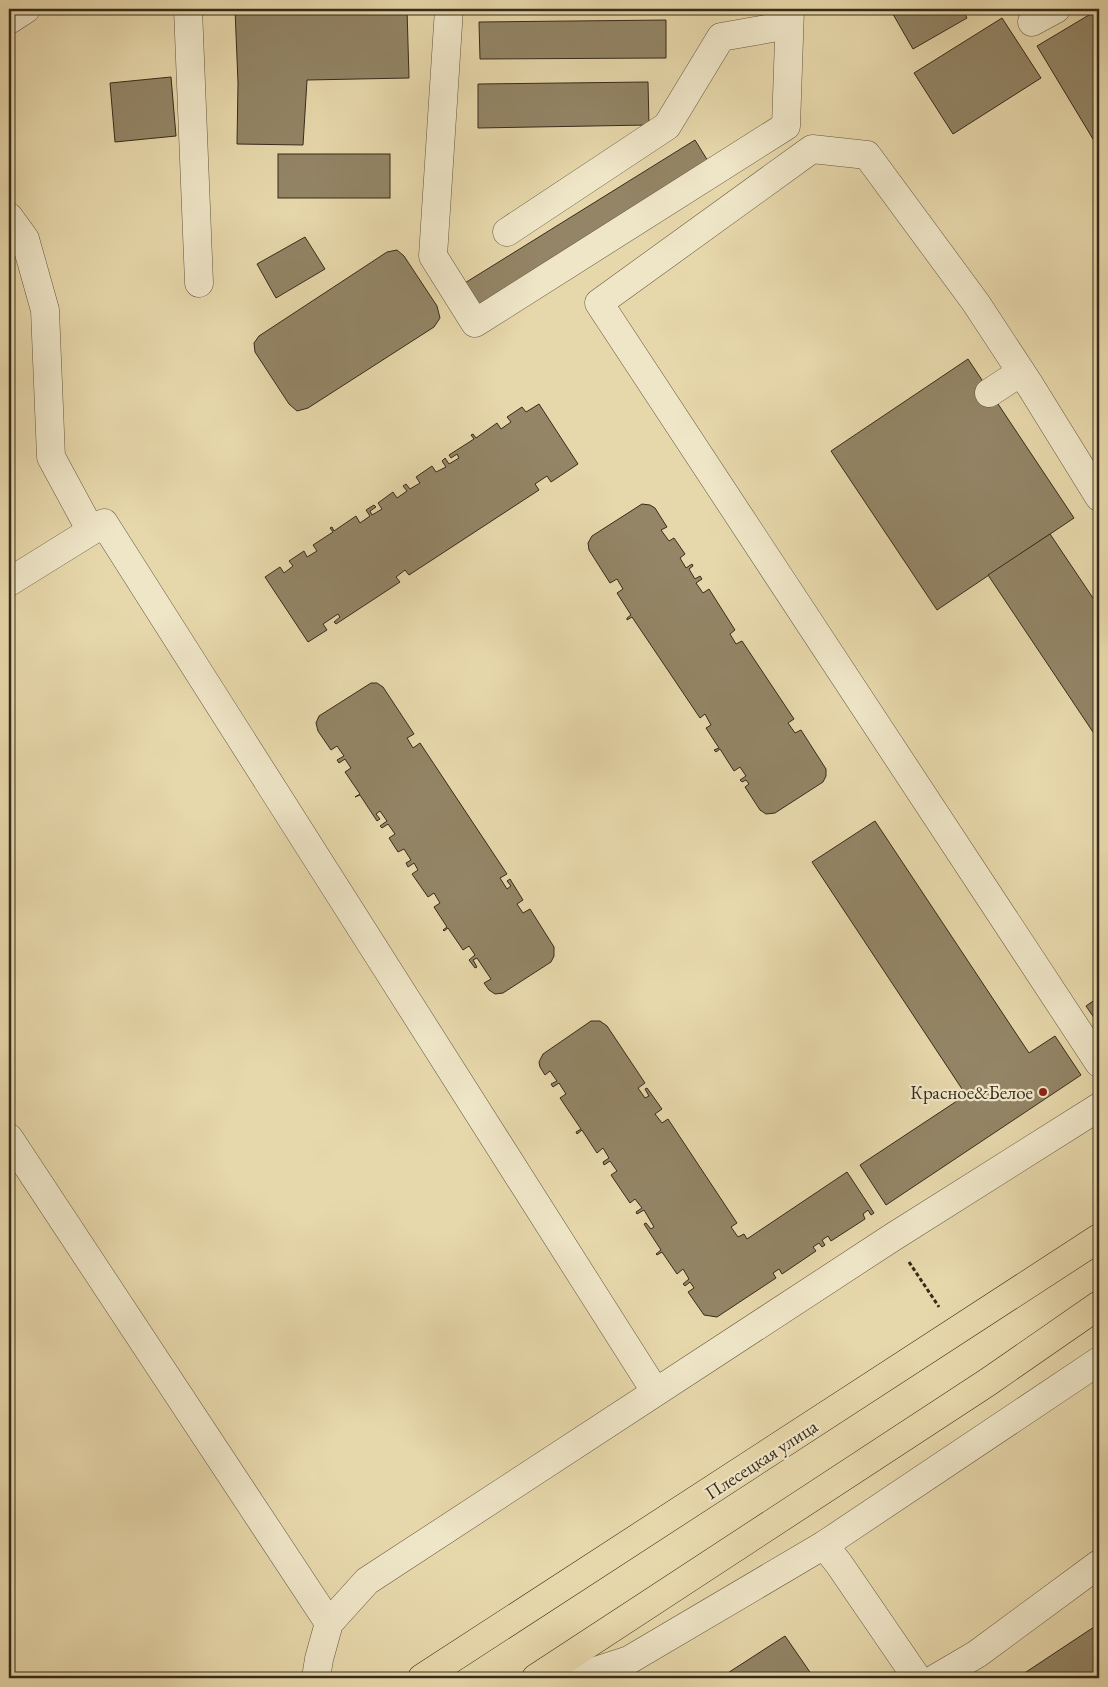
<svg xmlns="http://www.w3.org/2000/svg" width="1108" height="1687" viewBox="0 0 1108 1687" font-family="'EB Garamond',serif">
<rect width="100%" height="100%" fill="#e7d8ab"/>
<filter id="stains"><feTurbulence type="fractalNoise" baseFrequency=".004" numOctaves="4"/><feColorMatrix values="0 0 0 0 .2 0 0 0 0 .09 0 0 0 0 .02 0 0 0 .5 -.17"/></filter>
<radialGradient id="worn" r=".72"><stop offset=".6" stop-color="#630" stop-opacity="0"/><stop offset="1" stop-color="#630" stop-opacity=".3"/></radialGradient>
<!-- building -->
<g fill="#938566" stroke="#372b1b">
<polygon points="235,9 407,9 409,78 307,80 303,145 237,144 238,83"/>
<polygon points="890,9 962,9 967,18 913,49"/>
<polygon points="1099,9 1099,149 1037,46"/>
<polygon points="1002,18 1041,78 953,134 914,73"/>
<polygon points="666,20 666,58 480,59 479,22"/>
<polygon points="171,77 176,136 115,142 110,83"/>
<polygon points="648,82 649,125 478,128 478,84"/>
<polygon points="695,140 711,166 476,312 460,286"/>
<rect x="278" y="154" width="112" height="44"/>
<polygon points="305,237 325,269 276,298 257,264"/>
<polygon points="397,250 404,256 437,306 440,318 434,327 308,408 297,411 289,404 255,352 254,343 259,336 387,252"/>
<polygon points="968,359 1074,518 937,610 831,451"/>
<polygon points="539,404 578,464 551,482 547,476 535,484 539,490 409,575 405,570 396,577 400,582 336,624 334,622 340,617 338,614 323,624 327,630 308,642 265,577 280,567 284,573 293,566 289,561 304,551 307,557 317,551 313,545 333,532 330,528 332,527 334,531 356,516 360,523 370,516 366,510 374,505 376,507 370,511 372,515 382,509 378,503 393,492 397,498 407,491 403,486 406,484 410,489 420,483 416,477 432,466 436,472 446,467 442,461 445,458 449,464 459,458 457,454 451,458 449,455 474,439 471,435 473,434 476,438 497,423 501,429 511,422 507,417 522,407 526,412"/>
<polygon points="642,504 650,505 655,508 667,527 661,530 669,541 674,538 685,554 680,558 686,568 692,564 693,566 689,569 695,579 700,576 702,579 696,583 703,593 709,589 735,630 730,634 736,644 742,641 794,719 788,723 795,733 801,730 826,769 826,776 823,782 775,813 766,814 760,810 745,787 749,784 746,780 742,782 740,780 746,776 740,767 734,771 720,749 716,752 714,750 719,748 706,728 711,725 705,714 700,718 632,617 627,620 627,618 631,615 617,593 623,589 617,579 610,583 589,550 588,543 592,536"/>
<polygon points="1050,534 1099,607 1099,741 988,575"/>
<polygon points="371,683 377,683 383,687 414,734 407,738 413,748 420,743 507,874 500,878 507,889 511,886 507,881 510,879 523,900 517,904 523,913 530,909 554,947 554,956 551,962 503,993 495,994 489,990 484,983 491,979 477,958 473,960 477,967 475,968 469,960 475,955 469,946 463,950 448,928 444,931 443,930 447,927 434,907 440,903 434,893 428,897 412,874 418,870 414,863 408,867 406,863 411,860 404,849 398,852 389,838 395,834 388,824 382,828 380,826 387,821 380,811 376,814 380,819 377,821 360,795 355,797 360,794 345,772 351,768 345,759 339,763 337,760 344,756 337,746 331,750 318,731 316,723 319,716"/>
<polygon points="875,821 1029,1053 1055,1036 1081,1075 886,1205 860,1165 966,1095 812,862"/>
<polygon points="1099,997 1099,1025 1086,1006"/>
<polygon points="591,1021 600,1021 607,1026 645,1083 638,1088 645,1098 649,1096 645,1089 647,1088 662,1109 655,1114 662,1123 668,1119 737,1223 731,1227 738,1237 744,1234 747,1239 847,1172 874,1213 871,1215 868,1210 863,1214 865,1219 831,1241 828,1236 822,1240 825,1245 822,1247 819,1243 813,1247 816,1251 782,1274 779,1269 773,1273 776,1278 717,1317 704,1315 688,1292 694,1288 690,1282 685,1286 683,1284 689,1279 683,1269 677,1274 662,1252 657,1255 656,1254 661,1250 644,1224 646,1223 651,1229 654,1227 644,1210 637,1214 636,1212 642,1208 635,1199 630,1203 611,1175 617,1171 610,1161 604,1165 603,1162 609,1158 603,1148 597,1153 582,1130 577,1134 576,1132 581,1129 560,1098 566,1094 559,1083 553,1087 551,1084 557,1081 550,1071 545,1075 540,1067 539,1062 543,1054"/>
<polygon points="1097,1625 1099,1628 1099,1676 1096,1678 1017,1678"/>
<polygon points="785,1636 814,1678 720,1678"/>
</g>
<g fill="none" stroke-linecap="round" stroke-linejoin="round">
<!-- minor casing -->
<g stroke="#63563f" stroke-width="29">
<g id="minor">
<polyline points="188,9 199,283"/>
<polyline points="449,9 433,256 475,323 786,126 790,9"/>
<polyline points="9,20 26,9"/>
<polyline points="1032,22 1056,9"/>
<polyline points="9,217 25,239 45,310 51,457 91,531"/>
<polyline points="507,232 667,126 721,37 789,25"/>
<polyline points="989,393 1021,372"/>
<polyline points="1099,497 1031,387 976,303 867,155 812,149 599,303 1099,1063"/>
<polyline points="9,582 104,523 655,1391"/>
<polyline points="9,1138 329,1623"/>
<polyline points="824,1545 839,1564 917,1678"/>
<polyline points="316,1678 319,1659 329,1623 367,1581 893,1237 1099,1107"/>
<polyline points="574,1678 629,1660 824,1545 1099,1361"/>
<polyline points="936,1678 977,1654 1099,1564"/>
</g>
</g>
<!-- major casing -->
<g stroke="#372b1b" stroke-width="29">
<g id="major">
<polyline points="422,1678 1099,1238"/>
<polyline points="536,1678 988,1382 1099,1305"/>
</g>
</g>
<!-- path -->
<polyline stroke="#372b1b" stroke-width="3" stroke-dasharray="4 2.5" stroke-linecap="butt" points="909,1262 939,1307"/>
<!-- minor -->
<use href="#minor" stroke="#efe6c8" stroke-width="28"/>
<!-- major -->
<use href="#major" stroke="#e7d8ab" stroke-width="28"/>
</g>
<!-- markers -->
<circle fill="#8f2418" stroke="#efe6c8" stroke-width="2" cx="1043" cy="1092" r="5"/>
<g text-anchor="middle" stroke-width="4.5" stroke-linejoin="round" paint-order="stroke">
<!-- poi labels -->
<g font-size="19" fill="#372b1b" stroke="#efe6c8" text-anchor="end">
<text x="1033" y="1099">Красное&amp;Белое</text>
</g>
<!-- street labels -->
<g font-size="19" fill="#372b1b" stroke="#efe6c8">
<text transform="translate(761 1459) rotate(-33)" y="7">Плесецкая улица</text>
</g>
</g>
<!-- margin -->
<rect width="1108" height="1687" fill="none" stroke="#e7d8ab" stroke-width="30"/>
<rect x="10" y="10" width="1088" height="1667" fill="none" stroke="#372b1b" stroke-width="2.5"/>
<rect x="15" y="15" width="1078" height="1657" fill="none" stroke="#372b1b"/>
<rect width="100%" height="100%" filter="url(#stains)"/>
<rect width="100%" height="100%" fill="url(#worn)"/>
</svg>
